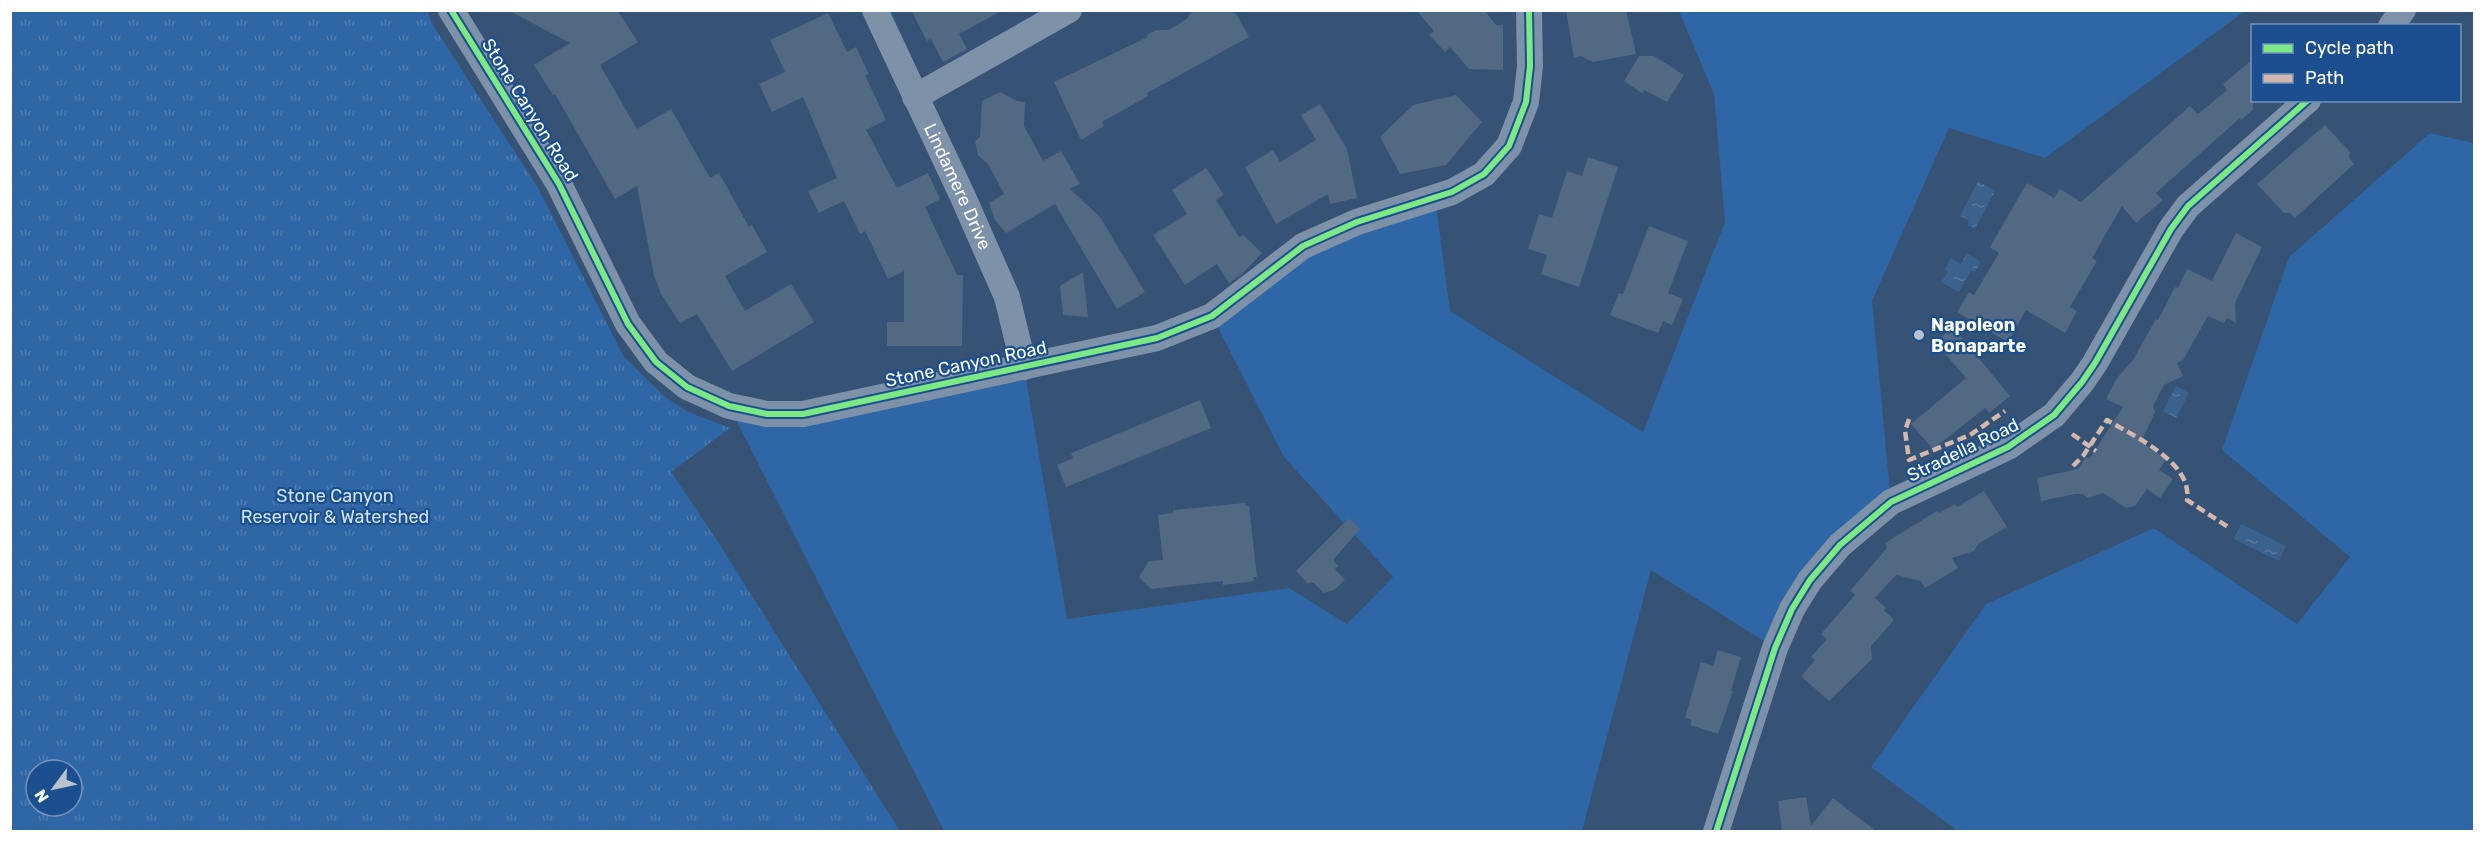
<svg xmlns="http://www.w3.org/2000/svg" width="2485" height="842" viewBox="0 0 2485 842" font-family="Rubik,sans-serif">
<defs>
<pattern id="park-tufts" width="24" height="20" patternUnits="userSpaceOnUse" patternTransform="scale(1.5)"><rect width="24" height="20" fill="#2f66a5"/><path d="M3 7l-1-3M5 7V3M7 7l1-3M15 17l-1-3M17 17v-4M19 17l1-3" fill="none" stroke="#4e7db2"/></pattern>
<pattern id="water-ripples" width="26" height="14" patternUnits="userSpaceOnUse" patternTransform="scale(1.5)"><rect width="26" height="14" fill="#3b618d"/><path d="M2 4q2-2 4 0t4 0M15 11q2-2 4 0t4 0" fill="none" stroke="#58799e"/></pattern>
</defs>
<rect width="100%" height="100%" fill="#365274"/>
<!-- grass -->
<g fill="#2f66a5">
<polygon points="1679,11 2245,11 2045,158 1949,128 1872,301 1891,502 1868,520 1775,648 1651,570 1582,831 944,831 729,406 767,414 1024,367 1067,619 1289,588 1347,624 1393,577 1284,457 1212,316 1303,246 1435,197 1450,311 1643,432 1725,222 1714,94"/>
<polygon points="2430,133 2474,143 2474,831 1958,831 1871,767 1986,604 2154,528 2297,624 2350,557 2222,450 2289,257"/>
</g>
<!-- park -->
<path fill="url(#park-tufts)" fill-rule="evenodd" d="M10,11H427L434,27L538,188L624,357L664,396L688,412L730,428L671,472L718,542L900,831H11ZM36,770H72V806H36Z"/>
<!-- water -->
<g fill="url(#water-ripples)">
<polygon points="1978,181 1995,191 1975,229 1967,225 1969,221 1960,216"/>
<polygon points="1967,253 1981,262 1975,272 1971,271 1959,292 1941,282 1948,272 1945,269 1951,258 1961,264"/>
<polygon points="2176,386 2189,393 2176,418 2163,411"/>
<polygon points="2241,524 2286,546 2279,561 2234,539"/>
</g>
<!-- building -->
<g fill="#526984">
<polygon points="508,10 617,10 638,42 600,65 637,129 671,109 710,178 719,173 749,227 752,225 767,252 725,276 745,311 791,284 814,322 732,371 697,314 680,323 661,294 654,276 637,186 615,199 555,94 553,95 534,65 570,43"/>
<polygon points="911,10 1003,10 959,34 967,49 943,62 931,39 927,41"/>
<polygon points="1192,10 1229,10 1236,14 1249,37 1147,93 1148,96 1102,122 1104,126 1081,140 1054,82 1148,37 1147,35 1157,30 1169,30 1188,18"/>
<polygon points="1416,10 1484,10 1496,25 1503,25 1503,70 1469,69 1450,47 1445,52 1429,35 1434,31"/>
<polygon points="1566,10 1626,10 1636,54 1593,62 1581,56 1574,58"/>
<polygon points="828,13 847,52 856,47 869,74 865,75 886,120 866,130 897,188 928,173 940,199 925,207 957,275 963,275 962,346 887,346 887,322 904,322 904,271 888,279 865,231 860,234 844,201 819,213 808,191 837,178 803,97 772,112 759,84 785,72 770,40"/>
<polygon points="1639,56 1654,56 1684,75 1667,102 1644,90 1642,93 1624,81"/>
<polygon points="2253,59 2253,110 2241,120 2240,118 2156,193 2163,200 2136,223 2122,206 2092,258 2097,261 2070,307 2077,311 2065,333 2026,310 2008,342 1957,312 1969,292 1974,295 1999,253 1990,247 2027,183 2054,198 2060,189 2081,202 2190,106 2198,114 2227,90 2223,84"/>
<polygon points="1000,92 1017,101 1025,102 1024,126 1043,161 1061,151 1080,184 1070,189 1100,217 1145,292 1117,309 1055,204 1006,233 995,220 989,203 1004,194 988,164 978,155 975,141 980,137 982,101"/>
<polygon points="1456,95 1482,122 1446,165 1400,174 1380,137 1413,105"/>
<polygon points="1320,104 1347,149 1357,198 1330,204 1328,194 1276,224 1245,167 1273,150 1280,162 1316,140 1301,115"/>
<polygon points="2325,125 2350,152 2349,158 2354,164 2295,218 2290,213 2284,213 2257,184"/>
<polygon points="1588,157 1618,167 1579,287 1541,274 1547,255 1528,249 1539,214 1552,218 1567,171 1582,176"/>
<polygon points="1206,168 1224,195 1216,200 1239,237 1243,235 1262,253 1243,273 1229,283 1217,264 1185,285 1153,235 1187,214 1172,190"/>
<polygon points="1649,226 1688,241 1668,293 1683,299 1672,325 1663,321 1658,333 1610,315 1619,293 1623,294"/>
<polygon points="2236,233 2262,247 2235,303 2236,323 2227,318 2224,323 2208,316 2183,360 2177,363 2183,376 2164,385 2153,406 2155,412 2141,442 2166,459 2159,470 2173,479 2160,498 2147,489 2135,506 2126,508 2103,493 2088,498 2083,494 2075,494 2041,501 2037,478 2078,469 2086,457 2089,459 2092,455 2123,407 2106,399 2117,378 2133,360 2156,319 2158,320 2175,287 2178,288 2187,269 2212,281"/>
<polygon points="1083,272 1088,317 1063,315 1060,286"/>
<polygon points="1953,327 2010,396 1989,413 1985,408 1933,449 1911,424 1966,378 1935,342"/>
<polygon points="1200,400 1211,428 1066,487 1057,465 1073,458 1071,453"/>
<polygon points="1984,491 2007,527 1978,544 1974,551 1952,558 1958,568 1925,588 1921,581 1896,575 1875,598 1886,608 1884,610 1894,620 1871,646 1872,659 1829,701 1802,677 1803,674 1815,660 1811,657 1827,639 1821,634 1855,595 1850,591 1887,548 1885,543 1937,511 1939,513 1955,504 1957,507"/>
<polygon points="1245,503 1245,506 1249,506 1257,577 1253,577 1254,581 1223,585 1223,581 1151,589 1139,577 1149,561 1163,560 1158,515 1173,513 1173,510"/>
<polygon points="1349,518 1360,529 1333,560 1338,566 1335,569 1345,580 1334,590 1324,593 1315,584 1311,582 1308,584 1296,571"/>
<polygon points="1718,650 1741,657 1731,691 1733,691 1718,734 1690,725 1692,720 1685,718 1701,662 1713,666"/>
<polygon points="1806,797 1811,826 1833,798 1876,831 1782,831 1778,801"/>
</g>
<g fill="none" stroke-linecap="round" stroke-linejoin="round">
<!-- minor -->
<g stroke="#7d92a8" stroke-width="26">
<polyline points="451,10 559,184 628,324 656,362 687,387 729,406 767,414 803,414 1157,338 1212,316 1303,246 1357,222 1452,192 1484,174 1509,146 1526,102 1530,66 1529,10"/>
<path id="s1" d="M875,10L963,197L1007,297L1024,367"/>
<polyline points="2391,26 2403,10"/>
<polyline points="915,97 1069,10"/>
<polyline points="1716,832 1775,648 1792,609 1810,580 1840,545 1891,502 2008,447 2054,415 2082,382 2095,363 2171,229 2188,206 2308,100"/>
</g>
<!-- quiet -->
<g stroke="#d1b7ad" stroke-width="4.5" stroke-dasharray="9 4.5" stroke-linecap="butt">
<polyline points="1909,419 1905,431 1909,460 1970,435 2005,411"/>
<polyline points="2072,434 2096,451"/>
<path d="M2073,466L2083,456L2107,420C2133,436 2193,462 2187,500L2228,527"/>
</g>
<!-- cycleway casing -->
<g stroke="#1b4f8f" stroke-width="10">
<g id="cycleway">
<polyline points="451,10 559,184 628,324 656,362 687,387 729,406 767,414 803,414 1157,338 1212,316 1303,246 1357,222 1452,192 1484,174 1509,146 1526,102 1530,66 1529,10"/>
<polyline points="1716,832 1775,648 1792,609 1810,580 1840,545 1891,502 2008,447 2054,415 2082,382 2095,363 2171,229 2188,206 2308,100"/>
</g>
</g>
<!-- cycleway -->
<use href="#cycleway" stroke="#7ce984" stroke-width="6"/>
</g>
<!-- markers -->
<circle fill="#b9c2ce" stroke="#1b4f8f" stroke-width="2" cx="1919" cy="335" r="6"/>
<g text-anchor="middle" stroke-width="4.5" stroke-linejoin="round" paint-order="stroke">
<!-- street labels -->
<g font-size="18" fill="#fff" stroke="#1b4f8f">
<text transform="translate(530 110) rotate(58)" y="6">Stone Canyon Road</text>
<text dy="6" stroke="none"><textPath href="#s1" startOffset="195">Lindamere Drive</textPath></text>
<text transform="translate(966 364) rotate(-12)" y="6">Stone Canyon Road</text>
<text transform="translate(1963 450) rotate(-26)" y="6">Stradella Road</text>
</g>
<!-- poi labels -->
<g font-size="18" font-weight="bold" fill="#fff" stroke="#1b4f8f" text-anchor="start">
<text x="1931" y="331">Napoleon<tspan x="1931" dy="21">Bonaparte</tspan></text>
</g>
<!-- park labels -->
<g font-size="18" fill="#cfe3fa" stroke="#1b4f8f">
<text x="335" y="502">Stone Canyon<tspan x="335" dy="21">Reservoir &amp; Watershed</tspan></text>
</g>
</g>
<!-- border -->
<rect width="2485" height="842" fill="none" stroke="#ffffff" stroke-width="24"/>
<!-- legend -->
<rect x="2251" y="24" width="210" height="78" fill="#1b4f8f" stroke="#7695bc" stroke-width="1.5"/>
<rect x="2263" y="44" width="30" height="9" fill="#7ce984" stroke="#7695bc" stroke-width="1.5"/>
<text x="2305" y="54" font-size="18" fill="#ffffff">Cycle path</text>
<rect x="2263" y="74" width="30" height="9" fill="#d1b7ad" stroke="#7695bc" stroke-width="1.5"/>
<text x="2305" y="84" font-size="18" fill="#ffffff">Path</text>
<!-- north arrow -->
<g transform="translate(54 788) rotate(237)"><circle r="28" fill="#1b4f8f" stroke="#7695bc" stroke-width="1.5"/>
<path d="M0-4.5L10 22L0 15L-10 22Z" fill="#b9c2ce"/>
<text y="-9" font-size="16" font-weight="bold" text-anchor="middle" fill="#ffffff">N</text>
</g>
</svg>
